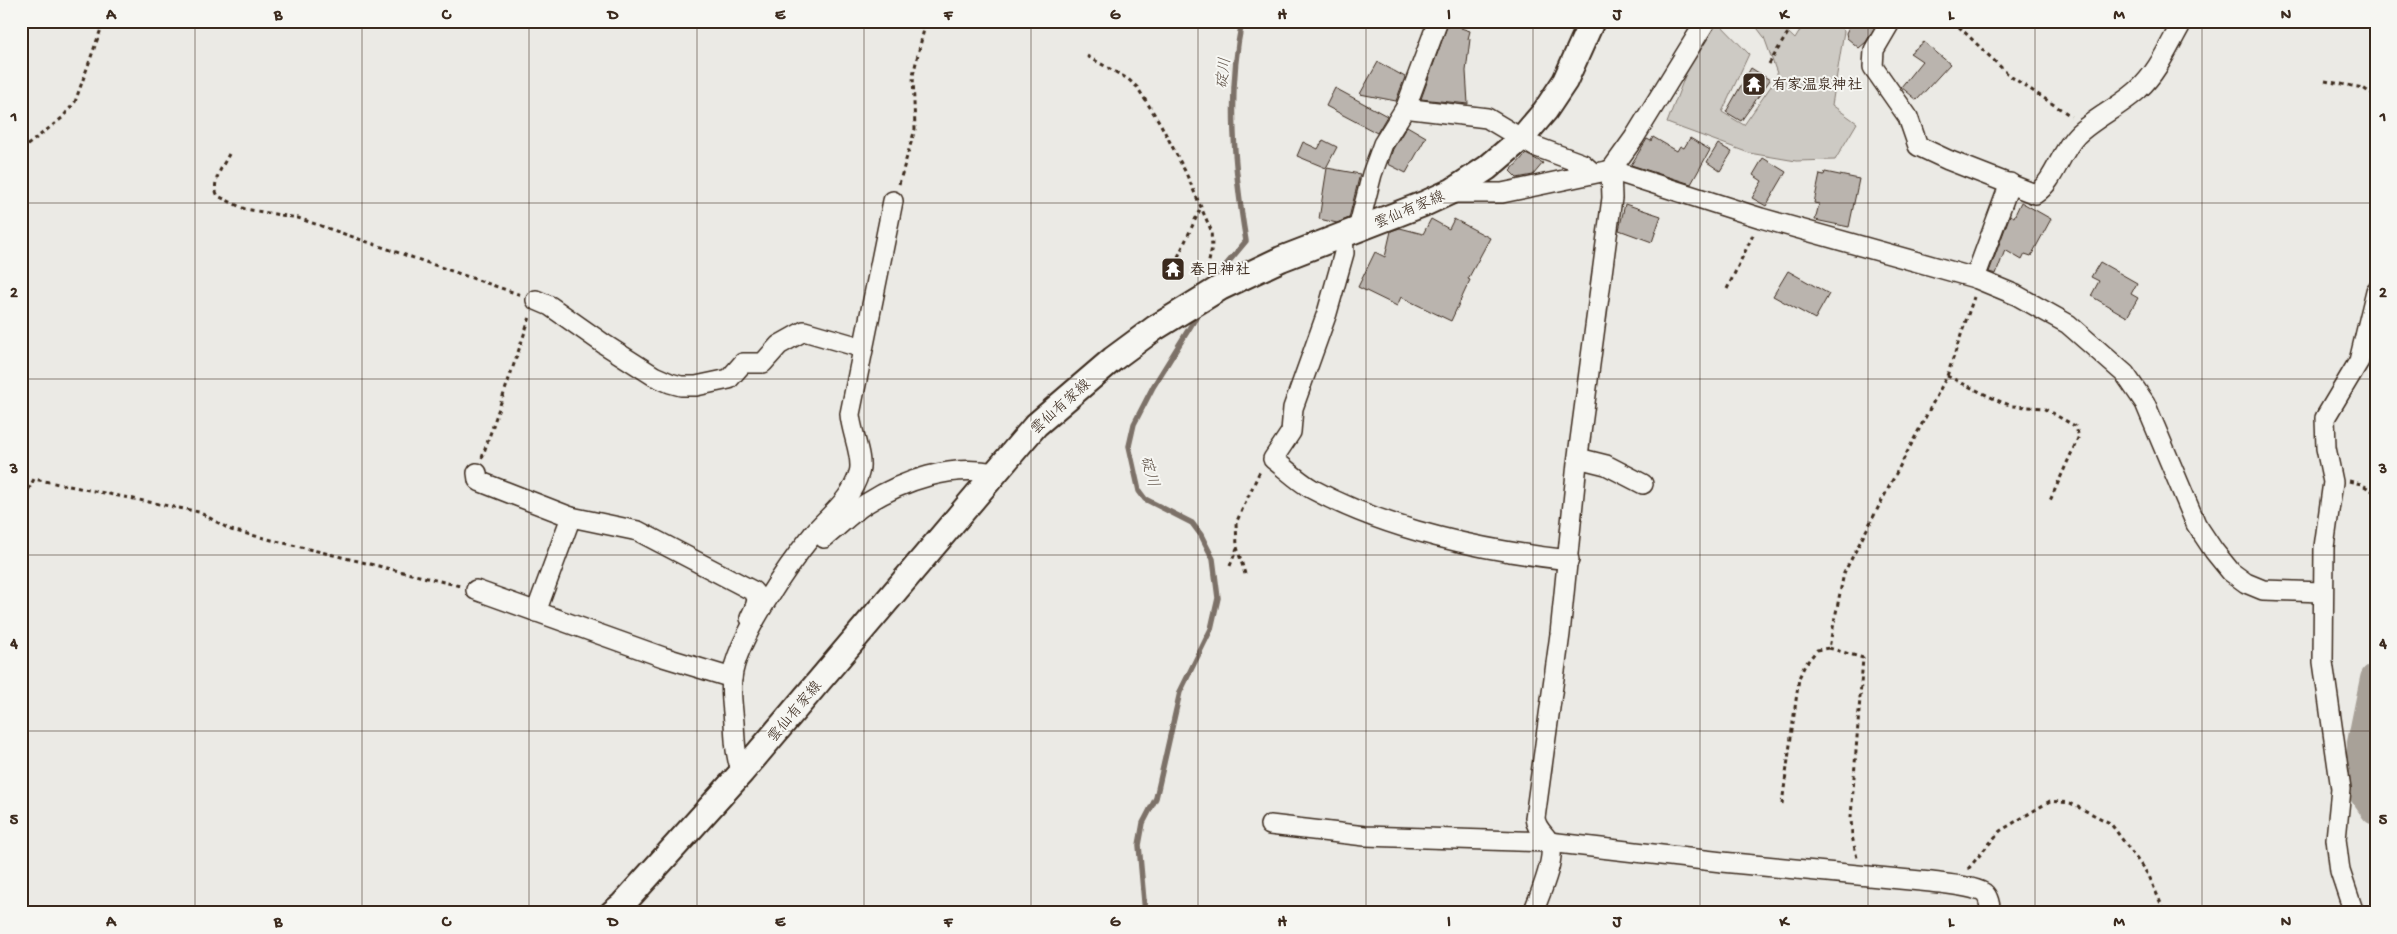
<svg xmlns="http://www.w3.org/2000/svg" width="2397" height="934" viewBox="0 0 2397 934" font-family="'Gochi Hand','Klee One',sans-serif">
<rect width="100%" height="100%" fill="#ebeae5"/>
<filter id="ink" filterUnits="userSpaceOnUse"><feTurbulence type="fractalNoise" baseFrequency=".02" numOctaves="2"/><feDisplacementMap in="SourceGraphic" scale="10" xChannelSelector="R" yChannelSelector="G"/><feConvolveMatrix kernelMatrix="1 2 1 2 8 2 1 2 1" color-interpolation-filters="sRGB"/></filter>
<g filter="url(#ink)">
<!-- green -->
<polygon fill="#cdcac4" stroke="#847a71" points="1717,21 1749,54 1722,112 1744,125 1778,76 1764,37 1752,21 1776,21 1795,39 1806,21 1834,21 1844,31 1832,105 1857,123 1835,160 1796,161 1749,153 1667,123 1693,55"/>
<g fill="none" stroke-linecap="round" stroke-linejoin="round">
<!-- stream -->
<g stroke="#7c7167" stroke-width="5.5">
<path d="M1217,281L1226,265L1246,241C1234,169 1227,94 1242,21"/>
<polyline points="1145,913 1139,845 1143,823 1156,798 1180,692 1211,629 1218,598 1213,559 1201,535 1192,523 1145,499 1139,491 1129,446 1134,424 1153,387 1200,311"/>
</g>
<!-- river -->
<polyline stroke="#a8a198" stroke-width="32" points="2376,679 2363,743 2363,790 2376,809"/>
</g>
<!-- building -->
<g fill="#bab4ae" stroke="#3b2a1e">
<polygon points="1449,21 1463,21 1461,28 1470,31 1468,39 1470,39 1466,71 1468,104 1421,99"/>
<polygon points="1852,21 1878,21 1866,42 1859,48 1847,38 1846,33"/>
<polygon points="1924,42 1950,64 1917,100 1901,87 1922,61 1910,53"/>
<polygon points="1378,62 1405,77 1396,101 1360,94"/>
<polygon points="1751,68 1770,80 1741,121 1726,112"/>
<polygon points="1335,88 1387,116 1377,133 1326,106"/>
<polygon points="1407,126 1426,137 1406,173 1388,164 1393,149"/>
<polygon points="1653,137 1677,151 1680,146 1684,148 1690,138 1710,150 1691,184 1631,165 1647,139 1651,141"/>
<polygon points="1323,140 1337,147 1326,168 1297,156 1303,142 1318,149"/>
<polygon points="1718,144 1732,152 1720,171 1707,162"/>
<polygon points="1526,154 1543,163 1533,175 1517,178 1510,171"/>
<polygon points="1763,158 1786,172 1766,206 1752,198 1762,181 1753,175"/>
<polygon points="1327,168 1360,174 1349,218 1337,223 1319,219"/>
<polygon points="1825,172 1859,179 1849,227 1815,220 1819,204 1814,203 1820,174 1824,175"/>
<polygon points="2021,202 2051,219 2031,256 2025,254 2022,260 2005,250 1996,274 1989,272 2010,215 2014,217"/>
<polygon points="1625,204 1661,216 1652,242 1619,230"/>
<polygon points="1431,219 1449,229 1454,219 1490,238 1468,279 1470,280 1451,321 1401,297 1397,306 1358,287 1375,252 1385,257 1391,231 1400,228 1423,234"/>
<polygon points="2100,262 2137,283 2131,294 2138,298 2127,317 2091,296 2099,281 2091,277"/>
<polygon points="1788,271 1829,294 1815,319 1773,296"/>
</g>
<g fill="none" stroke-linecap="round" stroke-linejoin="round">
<!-- minor casing -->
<g stroke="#3b2a1e" stroke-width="22">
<g id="minor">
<path d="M1891,21L1874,50L1873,67L1908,117L1918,146L1948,160L2035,194C2055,181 2060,152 2077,135C2093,119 2121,106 2139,89C2158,72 2170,43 2183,21"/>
<polyline points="1406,107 1412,109 1487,118 1534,146 1583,164 1593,173"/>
<polyline points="1452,191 1456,193 1502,193 1611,170 1761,218 1975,278 2016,295 2068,324 2125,374 2145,403 2196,524 2214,551 2231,572 2246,583 2263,590 2322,592"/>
<polyline points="1358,229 1372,174 1383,144 1406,107 1438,21"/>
<path d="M1343,234L1344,253L1327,313L1293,408L1291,432L1273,459C1286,469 1298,481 1312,489C1387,530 1485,551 1569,560"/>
<polyline points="1975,278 2010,183"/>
<polyline points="536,300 550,306 604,344 654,376 670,383 681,386 696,386 729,379 743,363 763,363 779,345 804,331 863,348"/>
<polyline points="1578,458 1606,465 1643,484"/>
<path d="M477,473L478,480L481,482L571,517L638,531L753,591C761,599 754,609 750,618"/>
<path d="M824,538C838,527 851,513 867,503C904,480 951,464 995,473"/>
<polyline points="476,590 663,657 732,678"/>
<polyline points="536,612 571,517"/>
<path d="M742,772C735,756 735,740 734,723C733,709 730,692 732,678C736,639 789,564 814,533C831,513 851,500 859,473C864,458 851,432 850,414L893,201"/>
<path d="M1270,825L1365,836L1549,842L1722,862L1931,882C1945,884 1973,886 1984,893C1989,897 1990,907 1991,913"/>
<path d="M1533,913C1539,896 1556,860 1550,844C1546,834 1536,830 1535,818L1560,634L1577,463L1612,198L1611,170L1634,138L1706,21"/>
<polyline points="2354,913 2340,871 2336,839 2341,789 2323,662 2324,547 2333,482 2326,448 2325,418 2359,361 2376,291"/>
</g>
</g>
<!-- major casing -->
<g stroke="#3b2a1e" stroke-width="28">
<polyline id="major" points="612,913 622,905 742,772 1036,425 1113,359 1155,328 1220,288 1281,259 1426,203 1452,191 1487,168 1522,138 1545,111 1565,81 1592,21"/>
</g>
<!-- path -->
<g stroke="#3b2a1e" stroke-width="3" stroke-dasharray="4 4" stroke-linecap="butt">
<polyline points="1953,21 2010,76 2071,116"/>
<polyline points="1087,56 1128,79 1137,87 1160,123 1185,171 1211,230 1212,247 1207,271"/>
<polyline points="1769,64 1795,21"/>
<polyline points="2325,81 2363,88 2376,97"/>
<polyline points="21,150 62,118 75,102 101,29 107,21"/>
<path d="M229,154C223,166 210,183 218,196L245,209L298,218L521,295"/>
<polyline points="899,184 915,129 913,75 926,21"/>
<polyline points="1178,257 1201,207"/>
<polyline points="1727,289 1754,233"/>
<polyline points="1947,376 1999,401 2012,406 2043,408 2075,426 2079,436 2049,503"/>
<polyline points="482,458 530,317"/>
<polyline points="2349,481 2361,484 2376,493"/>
<polyline points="21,504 34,479 199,512 231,530 460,586"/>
<polyline points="1230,566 1237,548"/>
<polyline points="1245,574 1237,547 1236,523 1260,471"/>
<polyline points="1829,648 1863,658 1851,817 1852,836 1857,858"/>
<polyline points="1782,804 1799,678 1805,665 1817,650 1829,648 1844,573 1947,376 1974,297"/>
<polyline points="1968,869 2000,831 2050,801 2070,803 2110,823 2114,828 2149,876 2165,913"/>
</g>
<!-- minor -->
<use href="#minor" stroke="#f6f6f2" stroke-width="19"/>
<!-- major -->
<use href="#major" stroke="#f6f6f2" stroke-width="24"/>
</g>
</g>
<!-- grid -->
<path fill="none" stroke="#3b2a1e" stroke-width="1" stroke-opacity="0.55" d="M195,21V913M362,21V913M529,21V913M697,21V913M864,21V913M1031,21V913M1198,21V913M1366,21V913M1533,21V913M1700,21V913M1868,21V913M2035,21V913M2202,21V913M21,203H2376M21,379H2376M21,555H2376M21,731H2376"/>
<!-- icons -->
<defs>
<g id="temple-square" transform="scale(1.25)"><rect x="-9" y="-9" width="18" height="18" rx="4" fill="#3b2a1e" stroke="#f6f6f2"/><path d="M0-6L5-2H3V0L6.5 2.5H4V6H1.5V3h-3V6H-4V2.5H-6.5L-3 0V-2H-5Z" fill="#fff"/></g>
</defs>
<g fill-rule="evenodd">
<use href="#temple-square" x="1754" y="84"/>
<use href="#temple-square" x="1173" y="269"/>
</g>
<g text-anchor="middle" stroke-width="4" stroke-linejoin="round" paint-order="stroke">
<!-- poi labels -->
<g font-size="15" font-weight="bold" fill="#3b2a1e" stroke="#f6f6f2" text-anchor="start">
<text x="1772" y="89">有家温泉神社</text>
<text x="1190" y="274">春日神社</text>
</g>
<!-- street labels -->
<g font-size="15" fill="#3b2a1e" stroke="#f6f6f2">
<text transform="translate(1409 209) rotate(-23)" y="5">雲仙有家線</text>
<text transform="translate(1060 406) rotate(-42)" y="5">雲仙有家線</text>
<text transform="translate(794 711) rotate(-50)" y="5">雲仙有家線</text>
</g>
<!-- water labels -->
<g font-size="16" font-style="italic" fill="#615449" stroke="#f6f6f2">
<text transform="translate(1222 73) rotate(-84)" y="6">碇川</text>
<text transform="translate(1151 471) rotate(74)" y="6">碇川</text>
</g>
</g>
<!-- margin -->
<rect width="2397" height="934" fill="none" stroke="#f6f6f2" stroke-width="55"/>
<rect x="28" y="28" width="2342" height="878" fill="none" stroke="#3b2a1e" stroke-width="2"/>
<g font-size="16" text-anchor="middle" font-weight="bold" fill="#3b2a1e">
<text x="111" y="19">A</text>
<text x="278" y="19">B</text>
<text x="446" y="19">C</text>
<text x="613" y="19">D</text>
<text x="780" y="19">E</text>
<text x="948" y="19">F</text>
<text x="1115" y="19">G</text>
<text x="1282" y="19">H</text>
<text x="1449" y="19">I</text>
<text x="1617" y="19">J</text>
<text x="1784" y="19">K</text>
<text x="1951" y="19">L</text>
<text x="2119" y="19">M</text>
<text x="2286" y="19">N</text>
<text x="14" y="121">1</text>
<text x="2383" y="121">1</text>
<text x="14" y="297">2</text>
<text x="2383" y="297">2</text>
<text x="14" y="473">3</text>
<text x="2383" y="473">3</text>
<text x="14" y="648">4</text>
<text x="2383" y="648">4</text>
<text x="14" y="824">5</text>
<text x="2383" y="824">5</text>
<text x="111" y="926">A</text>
<text x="278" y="926">B</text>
<text x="446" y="926">C</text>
<text x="613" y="926">D</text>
<text x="780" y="926">E</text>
<text x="948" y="926">F</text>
<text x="1115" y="926">G</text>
<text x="1282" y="926">H</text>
<text x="1449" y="926">I</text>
<text x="1617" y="926">J</text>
<text x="1784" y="926">K</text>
<text x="1951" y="926">L</text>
<text x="2119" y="926">M</text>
<text x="2286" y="926">N</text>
</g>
</svg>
